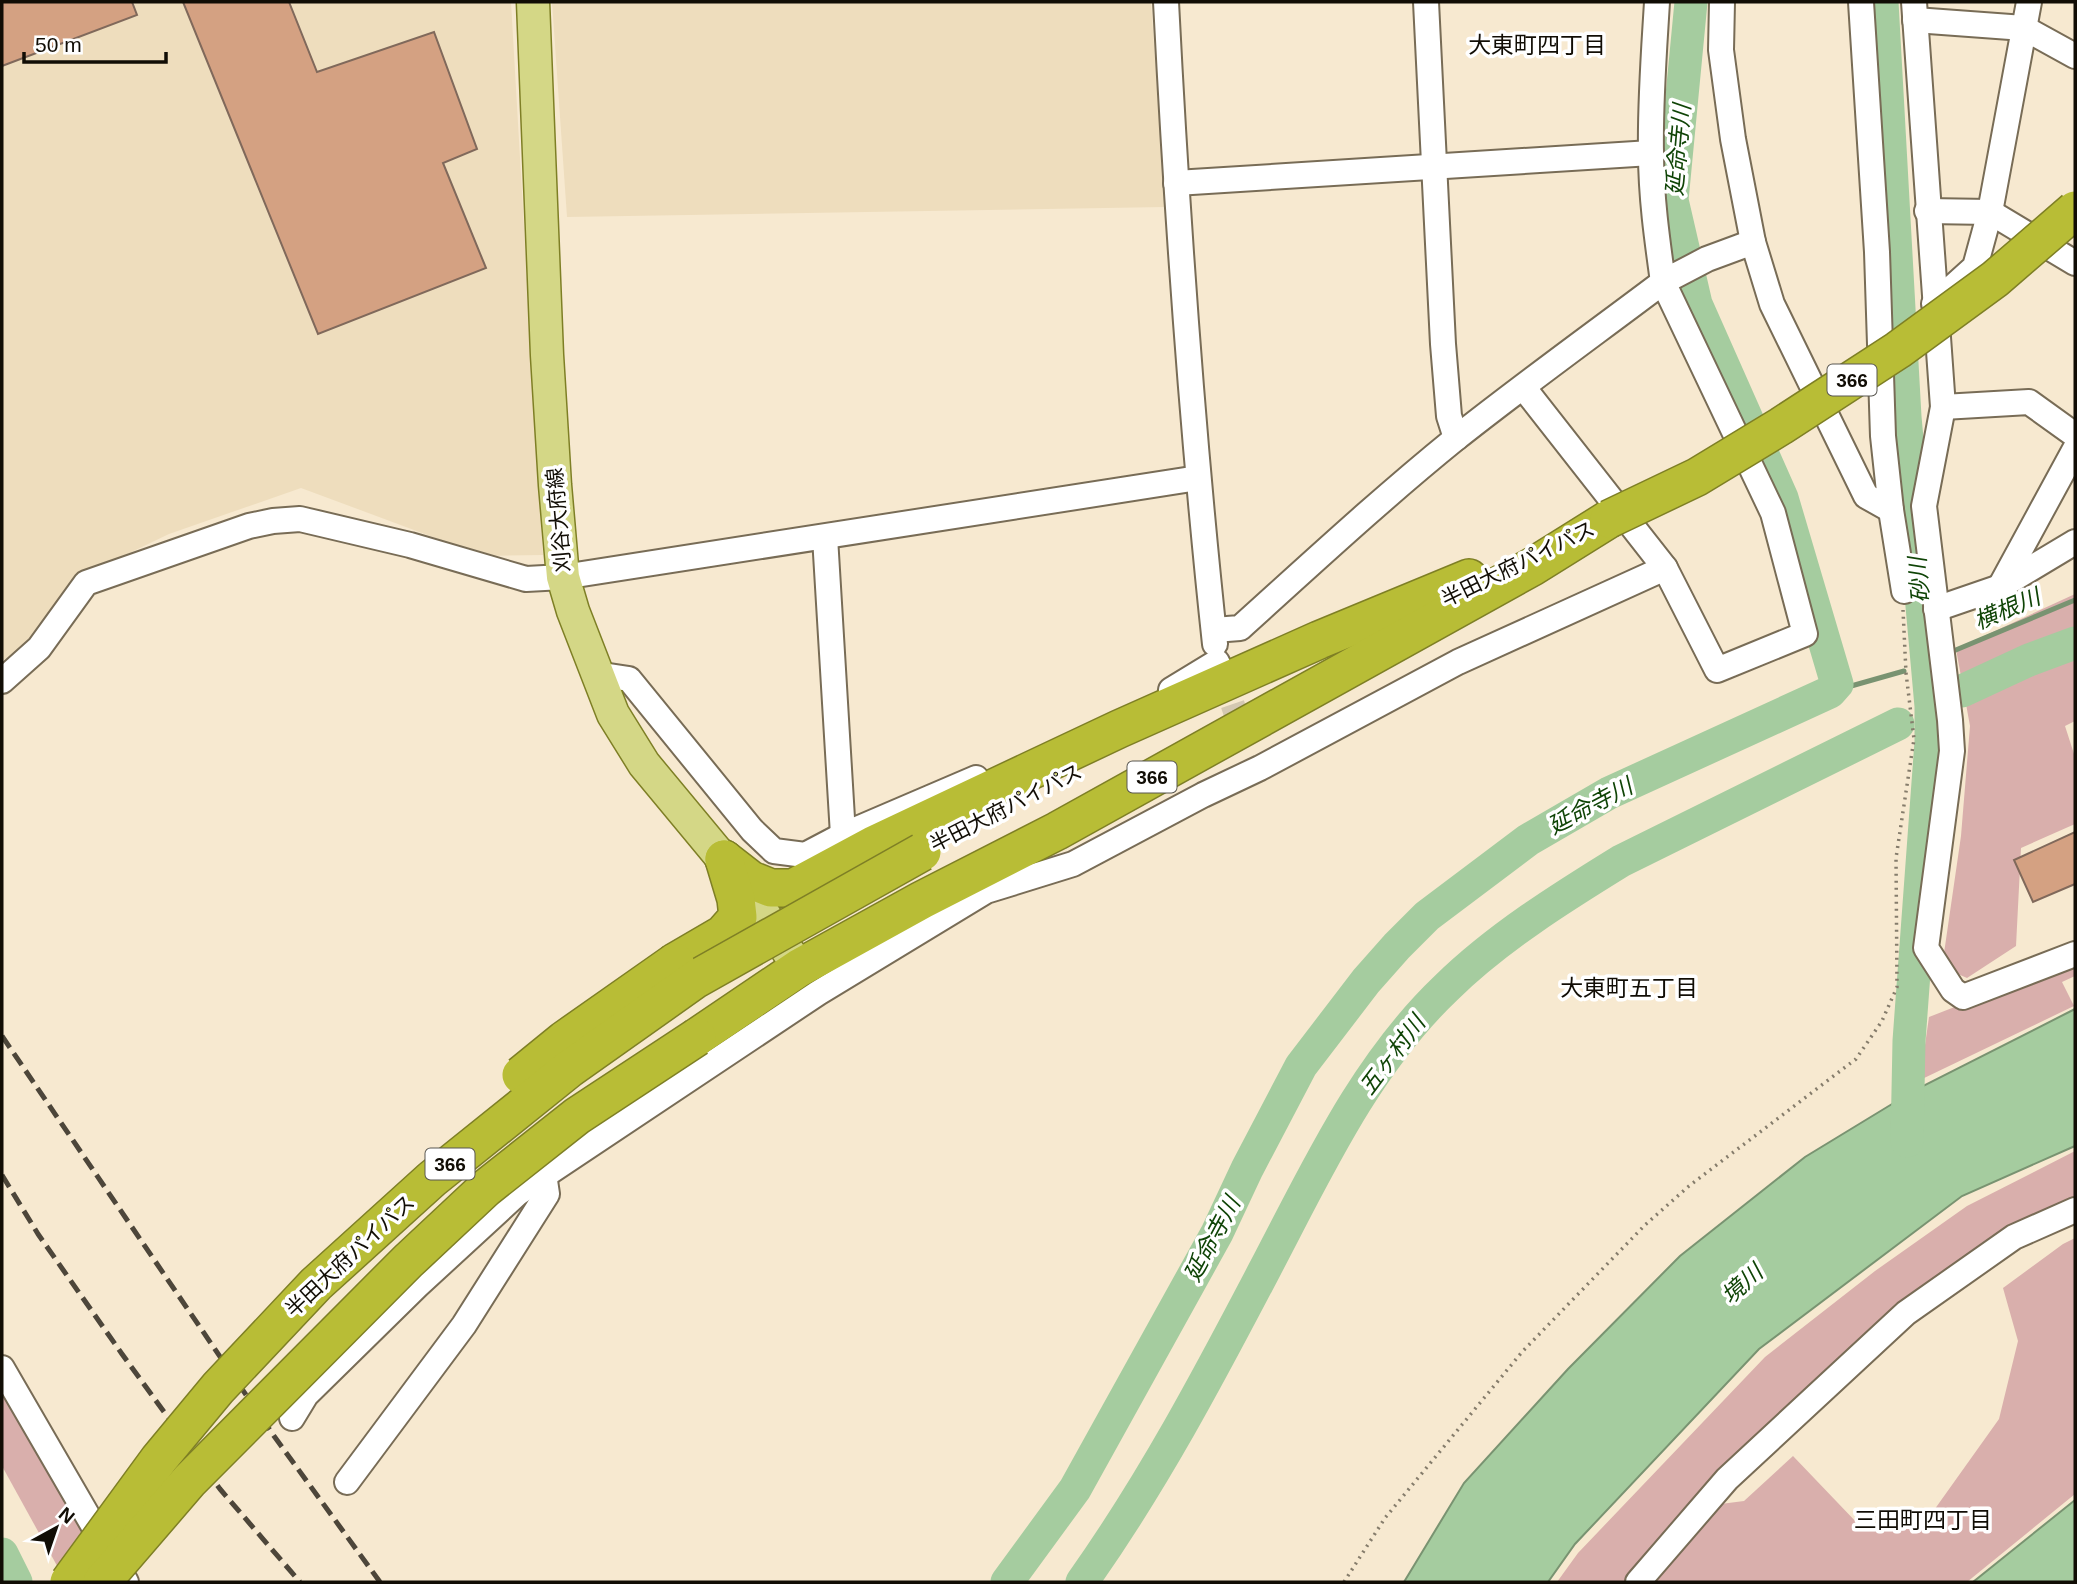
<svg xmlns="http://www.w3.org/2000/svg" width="2077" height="1584" viewBox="0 0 2077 1584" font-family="Arial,'Noto Sans JP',sans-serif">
<rect width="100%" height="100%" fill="#f7e9d0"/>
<!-- built -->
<g fill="#eeddbd">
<polygon points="2,2 511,2 543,555 484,556 301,488 169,534 75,579 28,644 2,661"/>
<polygon points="552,2 1151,2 1165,207 567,217"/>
</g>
<!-- green -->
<g fill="#d9afac">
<polygon points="2075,594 2075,721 2065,726 2075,757 2075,824 2021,848 2016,946 1967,978 1942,967 1961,836 1970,726 1956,649"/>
<polygon points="2075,960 2075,976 2062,982 2074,1006 1920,1080 1929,1017"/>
<polygon points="2075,1151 2075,1202 2010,1232 1627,1582 1557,1582 1578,1553 1765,1357 1875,1271 1967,1206"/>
<polygon points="2075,1238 2075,1494 1967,1582 1651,1582 1713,1505 1744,1501 1793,1456 1859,1525 1927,1520 1999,1419 2018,1341 2003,1288 2063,1244"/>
<polygon points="2,1386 113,1582 66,1582 2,1466"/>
</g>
<!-- water -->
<g fill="#a5cc9f" stroke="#799371" stroke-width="2">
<polygon points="2075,1009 2075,1146 1962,1196 1759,1349 1575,1544 1548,1582 1404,1582 1464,1483 1568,1369 1680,1256 1805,1157 1915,1090"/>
<polygon points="2075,1500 2075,1582 1973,1582"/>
</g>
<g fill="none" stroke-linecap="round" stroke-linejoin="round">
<!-- stream -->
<g stroke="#799371" stroke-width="5">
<polyline points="1951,652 2075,600"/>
<polyline points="1830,692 1904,671"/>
</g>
<!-- river -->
<g stroke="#a5cc9f" stroke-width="33">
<polyline points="1882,2 1905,417 1931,706 1931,742 1909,1041 1907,1141"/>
<polyline points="1962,691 2029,660 2075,643"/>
<polyline points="2,1554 16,1582"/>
<polyline points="1007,1582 1075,1489 1217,1233 1247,1169 1301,1066 1366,981 1397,946 1427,916 1528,840 1609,793 1830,692 1837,684 1782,498 1696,304 1672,200 1691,2"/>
<path d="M1082,1582C1153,1482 1209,1376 1266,1267C1317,1170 1365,1065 1446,988C1497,938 1561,898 1621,861L1898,724"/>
</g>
</g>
<!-- building -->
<g fill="#d4a182" stroke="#80695b" stroke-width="2">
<polygon points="2,2 132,2 137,15 2,66"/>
<polygon points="183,2 289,2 317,72 434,32 477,149 443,163 486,268 318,334"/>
<polygon points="2075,832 2075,884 2033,902 2014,860"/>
</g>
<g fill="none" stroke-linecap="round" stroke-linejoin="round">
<!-- minor-tunnel -->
<polyline stroke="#d4c8b2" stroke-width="24" stroke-dasharray="24 12" stroke-linecap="butt" points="1221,670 1245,741"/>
<!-- minor casing -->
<g stroke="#786c56" stroke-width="28">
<g id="minor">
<path d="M1166,2C1177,216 1192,431 1215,644"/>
<polyline points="1426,2 1443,344 1449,416 1456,438"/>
<path d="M1657,2C1654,52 1650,102 1651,153C1651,196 1657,239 1663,282L1707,259L1753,242"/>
<polyline points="1722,2 1721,50 1733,139 1753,242 1772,304 1866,496 1891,510"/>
<polyline points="1861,2 1877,252 1883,436 1891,510 1904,591"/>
<polyline points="1914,2 1943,407 1924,506 1950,720 1952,751 1926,948 1953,990 1963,997 2075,954"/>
<polyline points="1915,20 2024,28 2075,56"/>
<polyline points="1176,183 1651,153"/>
<polyline points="1927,211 1990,212 2075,263"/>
<polyline points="1934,304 1975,267 1990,212 2029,2"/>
<polyline points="1943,407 2029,402 2075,435"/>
<polyline points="825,537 843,835"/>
<polyline points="2000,587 2075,449"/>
<polyline points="1936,609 2000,587 2075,542"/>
<path d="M1214,630L1240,628C1311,564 1381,499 1455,439C1523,385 1594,334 1663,282L1773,513L1805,634L1717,670L1665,568L1523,387"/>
<polyline points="596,674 629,679 752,830 774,851 805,855 843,835 976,778"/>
<polyline points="2,681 39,648 86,583 249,526 273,521 300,519 410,545 526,579 563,577 1198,478"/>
<polyline points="1171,690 1217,662 1221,670"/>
<polyline points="2,1368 126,1582"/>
<polyline points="292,1418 306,1395 417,1286 518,1193 818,993 986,891 1073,864 1203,795 1260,768 1458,662 1665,568"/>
<polyline points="347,1482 464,1325 547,1194 544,1174"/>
<polyline points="1638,1582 1727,1479 1906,1313 2014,1237 2075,1210"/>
</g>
</g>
<!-- major casing -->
<g stroke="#7e7f25" stroke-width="35">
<polyline id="major" points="533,2 547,355 555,485 563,577 573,611 613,714 644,764 746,887 799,968"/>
</g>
<!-- highway casing -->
<g stroke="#7e7f25" stroke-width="40">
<g id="highway">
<polyline points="724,859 751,880 771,888 793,888 873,845 1119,729 1319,640 1469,578"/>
<polyline points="675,962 723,934 738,917 736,899 724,859"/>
<polyline points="697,1037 799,968 922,900 1057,831 1532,567 1609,519"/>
</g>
</g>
<!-- path -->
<polyline stroke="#857c6b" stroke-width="3.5" stroke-dasharray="2 5" stroke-linecap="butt" points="1344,1582 1385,1518 1522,1352 1645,1225 1689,1186 1856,1059 1882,1021 1897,987 1896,858 1914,739 1906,673 1903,610"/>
<!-- minor -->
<use href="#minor" stroke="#fff" stroke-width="24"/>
<!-- major -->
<use href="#major" stroke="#d4d786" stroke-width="32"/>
<!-- highway -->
<use href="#highway" stroke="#b8bd36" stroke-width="37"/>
<!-- rail -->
<g stroke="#4d463a" stroke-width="5" stroke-dasharray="14 7" stroke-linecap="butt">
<polyline points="2,1036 274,1436 380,1582"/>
<polyline points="2,1175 38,1234 122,1354 220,1489 300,1582"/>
</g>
<!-- highway-bridge casing -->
<g stroke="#7e7f25" stroke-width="40" stroke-linecap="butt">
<g id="highway-bridge">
<polyline points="1609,519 1697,477 1781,426 1898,350 1995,279 2075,210"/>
<polyline points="521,1075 564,1040 675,962"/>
<polyline points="69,1582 159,1459 218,1388 316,1284 432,1179 569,1069 696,979 922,852"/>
<polyline points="102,1582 189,1481 408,1261 486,1188 577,1116 697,1037"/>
</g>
</g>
<!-- highway-bridge -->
<use href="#highway-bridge" stroke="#b8bd36" stroke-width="37"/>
</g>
<g text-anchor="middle" stroke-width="7" stroke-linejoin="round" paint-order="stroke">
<!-- shield labels -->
<g fill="#fff" stroke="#585650" stroke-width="2">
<rect x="1827.5" y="364.5" width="49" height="31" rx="5"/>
<rect x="1127.5" y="761.5" width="49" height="31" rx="5"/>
<rect x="425.5" y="1148.5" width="49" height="31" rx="5"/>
</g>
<g font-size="19" font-weight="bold" fill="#110d05">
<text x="1852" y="387">366</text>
<text x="1152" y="784">366</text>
<text x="450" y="1171">366</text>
</g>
<!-- street labels -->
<g font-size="21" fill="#110d05" stroke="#fff">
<text transform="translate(559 520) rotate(-95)" y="7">刈谷大府線</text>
<text transform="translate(1518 564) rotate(-26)" y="7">半田大府パイパス</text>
<text transform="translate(1006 808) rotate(-27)" y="7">半田大府パイパス</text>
<text transform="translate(350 1256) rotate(-43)" y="7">半田大府パイパス</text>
</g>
<!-- neighbourhood labels -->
<g font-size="23" fill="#110d05" stroke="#fff">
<text x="1537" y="53">大東町四丁目</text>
<text x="1629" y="996">大東町五丁目</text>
<text x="1923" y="1528">三田町四丁目</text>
</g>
<!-- water labels -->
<g font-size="23" font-style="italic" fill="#0f4406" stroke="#fff">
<text transform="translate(1678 150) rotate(-85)" y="8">延命寺川</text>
<text transform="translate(1919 580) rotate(-95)" y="8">砂川</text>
<text transform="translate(2007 609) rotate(-23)" y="8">横根川</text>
<text transform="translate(1590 806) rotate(-28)" y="8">延命寺川</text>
<text transform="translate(1392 1055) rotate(-53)" y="8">五ヶ村川</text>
<text transform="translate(1212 1239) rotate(-62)" y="8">延命寺川</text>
<text transform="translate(1742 1284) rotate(-42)" y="8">境川</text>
</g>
</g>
<!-- border -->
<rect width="2077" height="1584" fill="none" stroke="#110d05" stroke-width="7"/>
<!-- north arrow -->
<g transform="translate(56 1528) rotate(40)" stroke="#ffffff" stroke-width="5" paint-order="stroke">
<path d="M0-5L12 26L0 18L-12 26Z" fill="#110d05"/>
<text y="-10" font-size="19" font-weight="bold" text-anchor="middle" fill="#110d05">N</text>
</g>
<!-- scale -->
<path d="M24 52v10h142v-10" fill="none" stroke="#110d05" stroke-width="3.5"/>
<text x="35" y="52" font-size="21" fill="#110d05" stroke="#ffffff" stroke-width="5" paint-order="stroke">50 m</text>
</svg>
